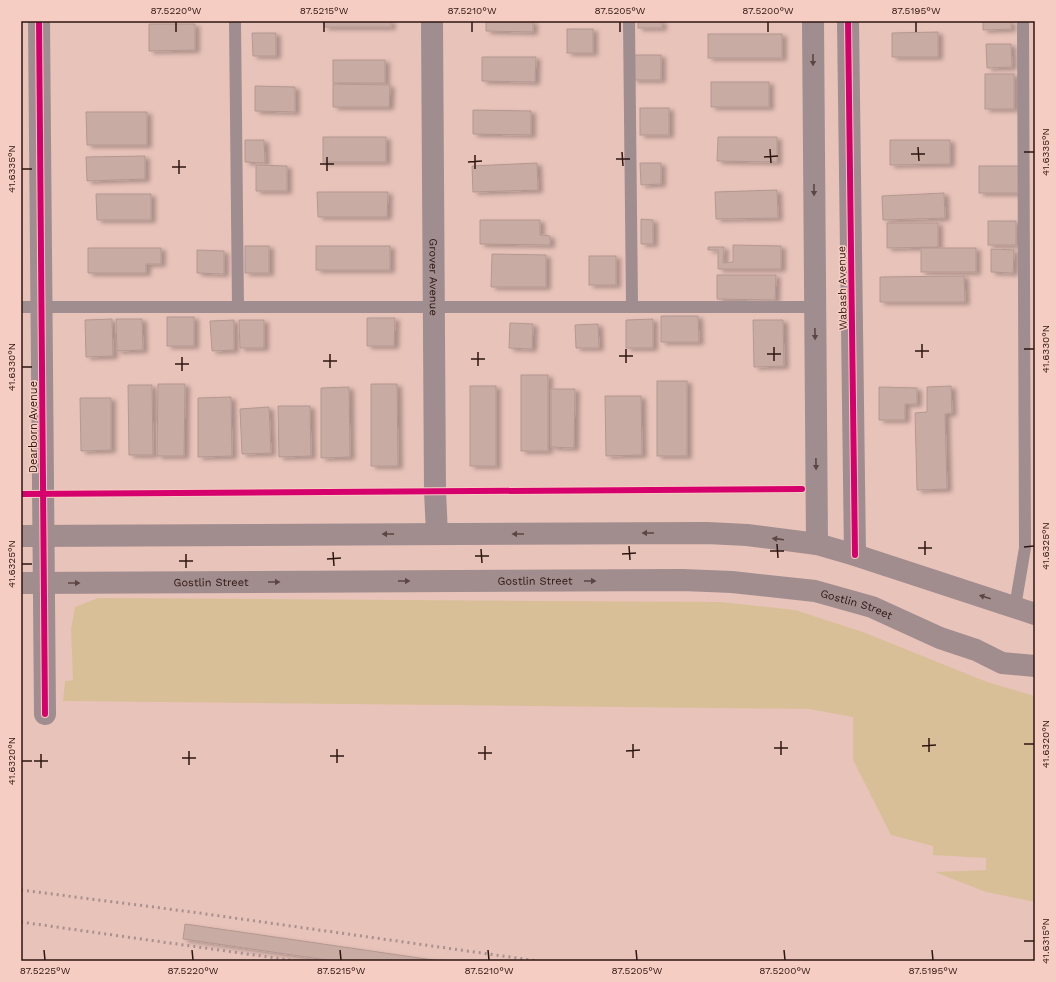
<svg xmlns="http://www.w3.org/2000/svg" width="1056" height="982" viewBox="0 0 1056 982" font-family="'Work Sans',sans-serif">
<defs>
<filter id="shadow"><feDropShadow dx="4.5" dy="2.5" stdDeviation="2" flood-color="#0004"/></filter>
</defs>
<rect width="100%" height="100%" fill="#e8c3ba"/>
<!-- green -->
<polygon fill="#d9bf97" points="98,598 721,602 795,610 863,632 987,682 1035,696 1035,902 986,892 935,872 986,870 986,858 933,855 933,846 891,835 853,760 853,717 809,709 63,701 65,681 73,680 71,629 75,607"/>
<!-- building -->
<g fill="#c8aba3" stroke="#b49891" filter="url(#shadow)">
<rect x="324" y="21" width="67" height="6"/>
<polygon points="486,21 533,21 533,32 486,31"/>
<rect x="638" y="21" width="24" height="7"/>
<polygon points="983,21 1011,21 1011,29 983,30"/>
<polygon points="149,24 195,24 195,50 149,51"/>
<rect x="567" y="29" width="26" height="24"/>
<polygon points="938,32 938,57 892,57 892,33"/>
<polygon points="252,33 276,33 276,56 253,56"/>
<rect x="708" y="34" width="74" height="24"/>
<polygon points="986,44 1011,44 1012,67 987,68"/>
<rect x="633" y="55" width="28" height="25"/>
<polygon points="482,57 536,57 535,82 482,81"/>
<rect x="333" y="60" width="52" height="23"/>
<rect x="985" y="74" width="29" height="35"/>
<rect x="711" y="82" width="58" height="25"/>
<polygon points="333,84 390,85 389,107 333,107"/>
<polygon points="255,86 295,87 295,112 255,111"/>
<rect x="640" y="108" width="29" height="27"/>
<polygon points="473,110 531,111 531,135 473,134"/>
<polygon points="86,112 147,112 147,145 87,145"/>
<rect x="323" y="137" width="63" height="25"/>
<polygon points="718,137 777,137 777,162 717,161"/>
<polygon points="245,140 264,140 265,163 245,162"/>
<polygon points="890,140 950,140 950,164 890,165"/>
<polygon points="145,156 145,179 87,181 86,157"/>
<polygon points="537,163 538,190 473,192 472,166"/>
<polygon points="640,163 661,163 661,184 641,185"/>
<polygon points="256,165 287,166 287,191 256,191"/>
<rect x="979" y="166" width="42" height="27"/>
<polygon points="777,190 778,218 716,219 715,192"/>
<polygon points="317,192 388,192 387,217 318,217"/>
<polygon points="944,193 945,218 883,220 882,196"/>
<polygon points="96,194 151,194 151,220 97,220"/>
<polygon points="641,219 653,220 653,244 641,244"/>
<polygon points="480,220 540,220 540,235 550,236 550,245 480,244"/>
<rect x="988" y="221" width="28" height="24"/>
<polygon points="887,223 938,223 938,247 887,248"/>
<polygon points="733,245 781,246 781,269 718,269 718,250 708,250 708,247 724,247 723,263 733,262"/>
<rect x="245" y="246" width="24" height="27"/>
<rect x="316" y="246" width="74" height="24"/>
<polygon points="88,248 161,248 161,264 146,264 146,273 88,273"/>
<rect x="921" y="248" width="55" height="24"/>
<polygon points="991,249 1014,250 1013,273 991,272"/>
<polygon points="197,250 224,251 224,274 197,273"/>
<polygon points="492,254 546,255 546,287 491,287"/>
<rect x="589" y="256" width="27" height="29"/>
<polygon points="717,275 776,275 775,300 717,299"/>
<polygon points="964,276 965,302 880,302 880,277"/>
<polygon points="661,316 698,316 699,342 661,342"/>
<rect x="167" y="317" width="27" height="29"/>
<polygon points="367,318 395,318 394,346 367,346"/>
<polygon points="112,319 113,356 86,357 85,320"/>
<polygon points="116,319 142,319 143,350 117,351"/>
<polygon points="653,319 653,348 626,348 626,320"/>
<polygon points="234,320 234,350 212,351 210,321"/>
<polygon points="239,320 264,320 264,348 240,348"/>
<polygon points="753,320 783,320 784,366 754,367"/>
<polygon points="510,323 533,324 532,349 509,348"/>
<polygon points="598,324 599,348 576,348 575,325"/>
<rect x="521" y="375" width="27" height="76"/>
<rect x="657" y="381" width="30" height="75"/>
<polygon points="158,384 185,384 184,456 157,456"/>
<polygon points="371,384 397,384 398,466 371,466"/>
<polygon points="128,385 152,385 153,455 129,455"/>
<rect x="470" y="386" width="26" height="80"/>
<polygon points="951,386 952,413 945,414 947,489 917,490 915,413 927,412 927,387"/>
<polygon points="349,387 350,457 321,458 321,388"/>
<polygon points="879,387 917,388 917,404 905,404 905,420 879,420"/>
<polygon points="551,389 575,389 574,448 551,447"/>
<polygon points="605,396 641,396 642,455 606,456"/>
<polygon points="231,397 232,456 198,457 198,398"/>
<polygon points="80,398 111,398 111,450 81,451"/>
<polygon points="278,406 310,406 311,456 279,457"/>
<polygon points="269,407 271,453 242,454 240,409"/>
<polygon points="185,924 440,961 334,961 183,939"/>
</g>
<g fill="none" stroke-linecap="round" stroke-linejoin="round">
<!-- service -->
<g stroke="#9f8d90" stroke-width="12">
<polyline points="235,21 238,307"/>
<polyline points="629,21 632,306"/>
<polyline points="21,307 814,307"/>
<polyline points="1015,607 1025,548 1023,21"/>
</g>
<!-- minor -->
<g stroke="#9f8d90" stroke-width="22">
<polyline points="39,21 45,714"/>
<path id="s1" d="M432,21L435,491L437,534"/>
<polyline points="813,21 817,544"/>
<polyline points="848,21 855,555"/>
</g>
<!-- secondary -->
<g stroke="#a18c8e" stroke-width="22">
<polyline points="21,536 707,533 747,535 817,544 855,555 1035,614"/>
<path id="s2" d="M21,583L683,580L732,582L815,591L872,607L940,638L976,650L1002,663L1035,666"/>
</g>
<!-- rail -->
<g stroke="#a7908e" stroke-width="3" stroke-dasharray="2 4" stroke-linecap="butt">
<polyline points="21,890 192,912 538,961"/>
<polyline points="21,922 297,961"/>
</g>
<!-- cycleway casing -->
<g stroke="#f6cdc2" stroke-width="8">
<g id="cycleway">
<polyline points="39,21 45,714"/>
<polyline points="848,21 855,555"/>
<polyline points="21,494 802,489"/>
</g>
</g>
<!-- cycleway -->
<use href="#cycleway" stroke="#d6006c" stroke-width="6"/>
</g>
<!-- one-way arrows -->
<defs><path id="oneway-solid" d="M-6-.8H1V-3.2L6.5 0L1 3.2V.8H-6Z"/></defs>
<g fill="#5b4643">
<use href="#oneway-solid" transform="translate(813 60) rotate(90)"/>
<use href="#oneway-solid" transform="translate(814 190) rotate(90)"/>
<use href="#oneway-solid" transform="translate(815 334) rotate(89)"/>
<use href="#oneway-solid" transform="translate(816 464) rotate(89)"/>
</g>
<g fill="#5c4542">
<use href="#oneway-solid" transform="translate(648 533) rotate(180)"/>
<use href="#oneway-solid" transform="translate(388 534) rotate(180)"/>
<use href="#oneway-solid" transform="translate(518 534) rotate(180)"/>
<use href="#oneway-solid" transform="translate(778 539) rotate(-173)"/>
<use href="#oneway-solid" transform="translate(404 581)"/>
<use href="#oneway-solid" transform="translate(590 581)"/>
<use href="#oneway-solid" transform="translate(274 582)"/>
<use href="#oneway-solid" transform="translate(74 583)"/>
<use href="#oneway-solid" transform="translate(985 597) rotate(-162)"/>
</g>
<!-- ticks -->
<path fill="none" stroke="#2e1610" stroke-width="1.5" d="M176,22V32M324,22V32M472,22V32M620,22V32M768,22V32M916,22V32M918,147L919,161M770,149L771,163M622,152L623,166M1024,152H1034M911,154H925M475,155V169M327,157V171M764,157L778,156M616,159H630M179,160V174M468,162L482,161M320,164H334M172,167H186M22,169H32M922,344V358M774,347V361M626,349V363M1024,349H1034M915,351H929M478,352V366M330,354V368M767,354H781M619,356H633M182,357V371M471,359H485M323,361H337M175,364H189M22,367H32M925,541V555M777,544L778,558M629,546L630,560M1024,547L1034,546M918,548H932M481,549L482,563M770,551H784M333,552L334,566M186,554V568M622,554L636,553M475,556H489M327,559L341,558M179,561H193M22,564H32M929,738V752M781,741V755M633,744V758M1024,744H1034M485,746V760M922,746L936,745M774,748H788M337,749V763M189,751V765M626,751L640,750M478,753H492M41,754V768M330,756H344M182,758H196M22,761H32M34,761H48M1024,941H1034M44,950L45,960M192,950L193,960M340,950L341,960M488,950L489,960M636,950L637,960M784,950L785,960M932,950L933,960"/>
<g text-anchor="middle" stroke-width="3" stroke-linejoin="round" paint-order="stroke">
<!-- street labels -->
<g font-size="11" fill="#2e1610" stroke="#f6cdc2">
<text dy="4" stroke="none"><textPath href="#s1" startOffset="256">Grover Avenue</textPath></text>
<text transform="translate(842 288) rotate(-91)" y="4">Wabash Avenue</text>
<text transform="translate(33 427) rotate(-90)" y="4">Dearborn Avenue</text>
<text dy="4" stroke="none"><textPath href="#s2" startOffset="514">Gostlin Street</textPath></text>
<text dy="4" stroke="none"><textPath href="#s2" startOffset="190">Gostlin Street</textPath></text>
<text dy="4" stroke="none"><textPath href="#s2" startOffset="838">Gostlin Street</textPath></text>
</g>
</g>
<!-- border -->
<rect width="1056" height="982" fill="none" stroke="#f6cdc2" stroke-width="44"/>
<rect x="22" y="22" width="1012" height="938" fill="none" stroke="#2e1610" stroke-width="1.5"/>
<g font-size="10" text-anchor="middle" fill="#2e1610">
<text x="176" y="14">87.5220°W</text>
<text x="324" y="14">87.5215°W</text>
<text x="472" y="14">87.5210°W</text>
<text x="620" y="14">87.5205°W</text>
<text x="768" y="14">87.5200°W</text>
<text x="916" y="14">87.5195°W</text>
<text transform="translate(1045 152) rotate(-90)" y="4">41.6335°N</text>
<text transform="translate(11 169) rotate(-90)" y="4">41.6335°N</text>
<text transform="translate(1045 349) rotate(-90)" y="4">41.6330°N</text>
<text transform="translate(11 367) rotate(-90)" y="4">41.6330°N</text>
<text transform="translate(1045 546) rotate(-90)" y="4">41.6325°N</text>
<text transform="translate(11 564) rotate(-90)" y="4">41.6325°N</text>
<text transform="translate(1045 744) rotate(-90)" y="4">41.6320°N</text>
<text transform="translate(11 761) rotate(-90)" y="4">41.6320°N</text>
<text transform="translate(1045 941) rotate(-90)" y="4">41.6315°N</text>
<text x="45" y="974">87.5225°W</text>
<text x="193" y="974">87.5220°W</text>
<text x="341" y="974">87.5215°W</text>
<text x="489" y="974">87.5210°W</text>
<text x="637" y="974">87.5205°W</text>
<text x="785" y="974">87.5200°W</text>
<text x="933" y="974">87.5195°W</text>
</g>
</svg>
